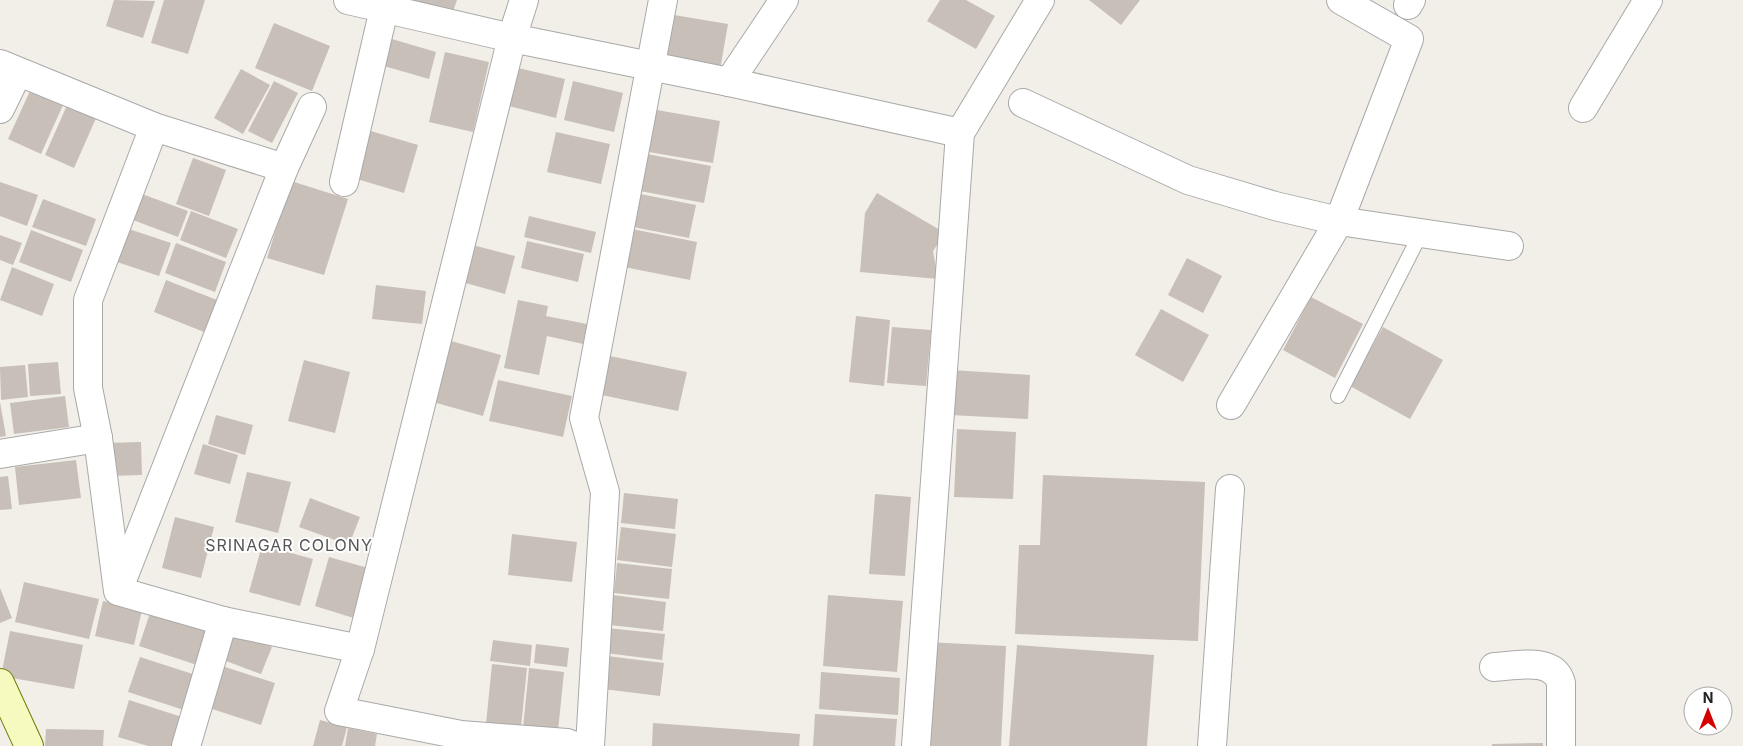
<svg xmlns="http://www.w3.org/2000/svg" width="1743" height="746" viewBox="0 0 1743 746" font-family="Inter,sans-serif">
<rect width="100%" height="100%" fill="#f2efe9"/>
<!-- building -->
<g fill="#c7bfb8">
<polygon points="114,0 155,1 143,38 106,26"/>
<polygon points="164,0 205,0 188,54 151,43"/>
<polygon points="399,0 457,0 450,20"/>
<polygon points="940,0 966,0 995,16 976,49 927,21"/>
<polygon points="1089,0 1140,0 1121,25"/>
<polygon points="668,14 728,24 720,70 661,61"/>
<polygon points="274,23 330,46 312,91 255,68"/>
<polygon points="392,39 436,52 429,79 384,66"/>
<polygon points="445,52 489,62 473,132 429,122"/>
<polygon points="514,67 565,79 556,118 505,105"/>
<polygon points="241,69 270,85 243,134 214,118"/>
<polygon points="274,81 298,93 272,143 248,131"/>
<polygon points="573,81 623,93 614,132 564,120"/>
<polygon points="30,91 63,105 41,154 8,139"/>
<polygon points="68,103 97,116 74,168 45,155"/>
<polygon points="651,109 720,121 713,163 643,151"/>
<polygon points="364,129 418,145 404,193 350,177"/>
<polygon points="556,132 610,144 601,184 547,172"/>
<polygon points="647,154 711,166 704,203 640,191"/>
<polygon points="193,158 226,170 209,216 176,204"/>
<polygon points="291,181 348,199 324,275 267,258"/>
<polygon points="0,182 38,195 27,226 0,216"/>
<polygon points="134,191 188,211 178,237 125,217"/>
<polygon points="635,193 696,205 689,238 628,226"/>
<polygon points="877,193 945,233 933,251 938,279 860,272 865,213"/>
<polygon points="43,199 96,219 86,246 32,227"/>
<polygon points="191,211 238,229 226,258 180,240"/>
<polygon points="529,216 596,232 591,253 524,237"/>
<polygon points="123,227 171,243 159,276 111,260"/>
<polygon points="632,229 697,242 690,280 624,267"/>
<polygon points="31,230 83,250 71,282 19,262"/>
<polygon points="0,235 22,243 13,265 0,260"/>
<polygon points="527,241 584,254 578,282 521,268"/>
<polygon points="176,243 226,262 215,292 165,273"/>
<polygon points="465,243 515,256 505,294 455,280"/>
<polygon points="1187,258 1222,276 1203,313 1168,295"/>
<polygon points="12,267 54,284 42,316 0,300"/>
<polygon points="166,280 217,300 204,332 154,312"/>
<polygon points="376,285 426,291 422,324 372,319"/>
<polygon points="1311,297 1363,324 1335,378 1283,350"/>
<polygon points="518,300 548,306 546,316 587,324 583,344 547,336 539,375 504,368"/>
<polygon points="1161,309 1209,335 1183,382 1135,355"/>
<polygon points="856,316 890,320 884,386 849,382"/>
<polygon points="892,327 931,330 926,386 887,383"/>
<polygon points="1383,327 1443,360 1410,419 1350,386"/>
<polygon points="451,341 501,355 483,416 433,402"/>
<polygon points="605,355 687,372 678,411 597,394"/>
<polygon points="304,360 350,372 335,433 288,421"/>
<polygon points="58,362 61,394 30,396 28,364"/>
<polygon points="25,365 28,397 1,400 0,367"/>
<polygon points="952,370 1030,375 1028,419 950,415"/>
<polygon points="498,380 572,396 563,437 489,421"/>
<polygon points="65,396 69,427 14,434 10,403"/>
<polygon points="0,402 6,436 0,437"/>
<polygon points="216,415 253,425 245,455 208,444"/>
<polygon points="957,429 1016,432 1013,499 954,497"/>
<polygon points="141,442 142,475 108,476 107,443"/>
<polygon points="203,444 238,455 230,484 194,474"/>
<polygon points="76,460 81,498 19,505 15,467"/>
<polygon points="247,472 291,482 278,533 235,522"/>
<polygon points="1043,475 1205,482 1198,641 1015,634 1019,545 1040,545"/>
<polygon points="8,476 12,509 0,510 0,477"/>
<polygon points="624,493 678,499 675,529 621,523"/>
<polygon points="875,494 911,497 905,576 869,574"/>
<polygon points="310,498 360,517 349,545 299,527"/>
<polygon points="175,517 214,527 201,578 162,568"/>
<polygon points="621,527 676,534 672,567 617,560"/>
<polygon points="512,534 577,542 572,582 508,575"/>
<polygon points="262,545 313,559 300,606 249,592"/>
<polygon points="329,557 375,570 360,620 315,606"/>
<polygon points="617,563 672,569 669,599 614,593"/>
<polygon points="24,582 99,599 89,639 15,622"/>
<polygon points="0,588 12,618 0,623"/>
<polygon points="613,595 666,602 663,631 610,625"/>
<polygon points="828,595 903,601 897,672 823,666"/>
<polygon points="103,601 142,610 134,645 95,636"/>
<polygon points="152,607 213,626 200,666 139,646"/>
<polygon points="607,628 665,634 662,660 605,653"/>
<polygon points="229,630 272,647 261,674 218,658"/>
<polygon points="10,631 83,645 74,689 1,676"/>
<polygon points="493,640 532,645 530,666 490,661"/>
<polygon points="926,642 1006,646 1001,746 921,746"/>
<polygon points="536,644 569,648 567,667 534,663"/>
<polygon points="1017,645 1154,655 1147,746 1009,746"/>
<polygon points="607,656 664,663 660,696 603,689"/>
<polygon points="140,657 199,676 187,711 128,692"/>
<polygon points="492,664 527,668 521,727 486,724"/>
<polygon points="219,665 275,683 261,725 206,707"/>
<polygon points="529,668 564,672 558,731 523,728"/>
<polygon points="821,672 900,678 898,715 819,709"/>
<polygon points="129,700 185,718 176,746 148,746 118,737"/>
<polygon points="815,714 897,719 895,746 813,746"/>
<polygon points="320,720 347,727 342,746 313,746"/>
<polygon points="653,723 800,734 799,746 652,746"/>
<polygon points="348,728 377,734 375,746 345,746"/>
<polygon points="46,729 104,730 103,746 45,746"/>
<polygon points="1543,743 1543,746 1492,746 1492,744"/>
</g>
<g fill="none" stroke-linecap="round" stroke-linejoin="round">
<!-- lane casing -->
<g stroke="#a9a9a9" stroke-width="16">
<polyline id="lane" points="1338,396 1421,233"/>
</g>
<!-- street casing -->
<g stroke="#a9a9a9" stroke-width="30">
<g id="street">
<polyline points="348,0 512,38 729,82 960,133"/>
<polyline points="1408,5 1411,0"/>
<polyline points="0,64 154,127 284,168"/>
<polyline points="729,82 784,0"/>
<polyline points="1023,103 1188,180 1275,206 1339,221 1509,246"/>
<polyline points="1583,108 1648,0"/>
<polyline points="0,109 18,72"/>
<polyline points="154,127 88,300 88,388 98,438 118,591 223,621 360,649 339,711 461,735 567,743 575,746"/>
<polyline points="344,182 384,9"/>
<polyline points="1231,405 1339,221 1409,39 1341,0"/>
<polyline points="0,454 98,438"/>
<polyline points="119,588 284,168 312,107"/>
<polyline points="360,649 512,38 524,0"/>
<path d="M1494,667C1515,666 1554,656 1561,683V746"/>
<polyline points="186,746 223,621"/>
<polyline points="590,746 605,492 584,418 663,0"/>
<polyline points="916,746 960,133 1040,0"/>
<polyline points="1212,746 1230,489"/>
</g>
</g>
<!-- secondary casing -->
<g stroke="#707d05" stroke-width="30">
<polyline id="secondary" points="0,683 29,746"/>
</g>
<!-- lane -->
<use href="#lane" stroke="#fff" stroke-width="14"/>
<!-- street -->
<use href="#street" stroke="#fff" stroke-width="28"/>
<!-- secondary -->
<use href="#secondary" stroke="#f7fabf" stroke-width="28"/>
</g>
<g text-anchor="middle" stroke-width="4" stroke-linejoin="round" paint-order="stroke">
<!-- neighbourhood labels -->
<g font-size="16" letter-spacing="1" fill="#555" stroke="#fff">
<text x="289" y="551">SRINAGAR COLONY</text>
</g>
</g>
<!-- north arrow -->
<g transform="translate(1708 711)"><circle r="24" fill="#ffffff" stroke="#a7a7a7"/>
<path d="M0-4L9 19L0 12L-9 19Z" fill="#d40000"/>
<text y="-8" font-size="14" font-weight="bold" text-anchor="middle" fill="#222222">N</text>
</g>
</svg>
